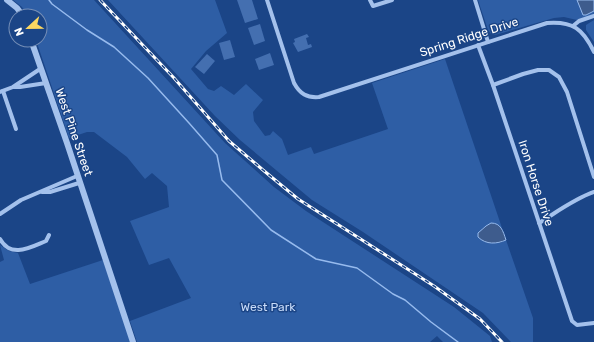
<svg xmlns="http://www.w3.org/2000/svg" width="594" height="342" viewBox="0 0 594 342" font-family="Rubik,sans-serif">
<rect width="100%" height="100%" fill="#1b4587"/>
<!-- green -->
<g fill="#2e5ea5">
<polygon points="13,0 94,0 225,143 274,187 306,211 454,307 490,336 492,342 443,342 437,336 430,342 137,342 130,321 191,298 169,258 149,265 130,221 169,207 167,186 152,173 145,179 127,157 94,132 87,132 69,138 36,40 40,40 40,16 27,16 22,7"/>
<path d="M108,0H215L227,33L206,51L191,69L208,89L214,91L221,86L234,95L246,84L263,100L253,112L254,121L265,136L270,135L273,131L282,139L288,155L311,147L314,154L388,129L372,83L445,59L502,228C494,221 490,222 482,229L487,243H500L506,240L533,318V342H511L483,313L363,232L312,200L240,140L215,116Z"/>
<polygon points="478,0 577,0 583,14 586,15 594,11 594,14 583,19 577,20 564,17 554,18 495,35 491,34 488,30"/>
<polygon points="594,20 594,42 586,30 586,25"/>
<polygon points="0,245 9,251 18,253 30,284 103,260 131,342 0,342 0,262 4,260"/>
</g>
<!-- water -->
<g fill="#3e5c8d" stroke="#97bbee">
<polygon points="577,0 594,0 594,11 586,15 583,15"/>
<path d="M491,223C501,223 503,231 506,240C497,244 486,245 478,237V233L486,226Z"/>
</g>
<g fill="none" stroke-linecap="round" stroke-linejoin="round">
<!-- stream -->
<polyline stroke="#97bbee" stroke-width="1.5" points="49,0 52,4 87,30 114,47 148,78 189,123 217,155 222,180 271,230 316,259 357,268 393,294 405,300 431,322 458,342"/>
</g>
<!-- building -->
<g fill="#446fb0">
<polygon points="237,0 252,0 258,19 245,23"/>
<polygon points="260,24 265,41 254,45 248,28"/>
<polygon points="307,34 309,37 306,38 308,45 311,44 312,47 298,52 293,43 295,42 294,39"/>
<polygon points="230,40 235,57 224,60 219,43"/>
<polygon points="270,53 274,65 259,70 255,59"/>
<polygon points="207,54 215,61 204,74 195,67"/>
</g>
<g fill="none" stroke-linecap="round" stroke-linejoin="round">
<!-- minor -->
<g stroke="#a4c1ec" stroke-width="4">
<path d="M267,0L294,83C300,94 307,98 319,97L547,23C573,21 583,29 594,52"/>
<polyline points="370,0 373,6 392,0"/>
<polyline points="475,0 488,42"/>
<polyline points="573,26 579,21 594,16"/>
<polyline points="478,45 493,85 572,321 577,325 594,323"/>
<polyline points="493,85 523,74 538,70 549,70 559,77 567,92 594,177"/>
<polyline points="14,87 20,87 46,83"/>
<polyline points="3,91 16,129"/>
<polyline points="0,92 13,87 40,69"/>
<polyline points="42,192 50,192 79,183"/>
<polyline points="0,214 21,200 77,176"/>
<path d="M539,223C557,212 574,199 594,192"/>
<path d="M0,239C11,259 31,247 46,241L49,235"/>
</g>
<!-- tertiary -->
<g stroke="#a4c1ec" stroke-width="6">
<polyline points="7,0 17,8 23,16"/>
<polyline points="31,40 67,143 133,342"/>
</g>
<!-- rail casing -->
<g stroke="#fff" stroke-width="3">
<polyline id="rail" points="100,0 174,78 229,141 263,170 298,199 434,286 480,319 502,342"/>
</g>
<!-- rail -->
<use href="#rail" stroke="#1b4587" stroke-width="1.5" stroke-dasharray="4.5" stroke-linecap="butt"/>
</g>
<g text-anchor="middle" stroke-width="3" stroke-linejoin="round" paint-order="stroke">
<!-- street labels -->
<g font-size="12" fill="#fff" stroke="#1b4587">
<text transform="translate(469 37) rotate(-18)" y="4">Spring Ridge Drive</text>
<text transform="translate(74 132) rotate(71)" y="4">West Pine Street</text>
<text transform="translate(536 183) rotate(72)" y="4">Iron Horse Drive</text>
</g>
<!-- park labels -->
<g font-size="12" fill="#c9dcf9" stroke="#1b4587">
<text x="268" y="311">West Park</text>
</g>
</g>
<!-- north arrow -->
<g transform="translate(28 28) rotate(248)"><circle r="19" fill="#1b4587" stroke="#768fb7"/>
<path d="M0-3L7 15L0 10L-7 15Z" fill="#fdd861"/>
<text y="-6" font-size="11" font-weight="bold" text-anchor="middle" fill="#ffffff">N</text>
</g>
</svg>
